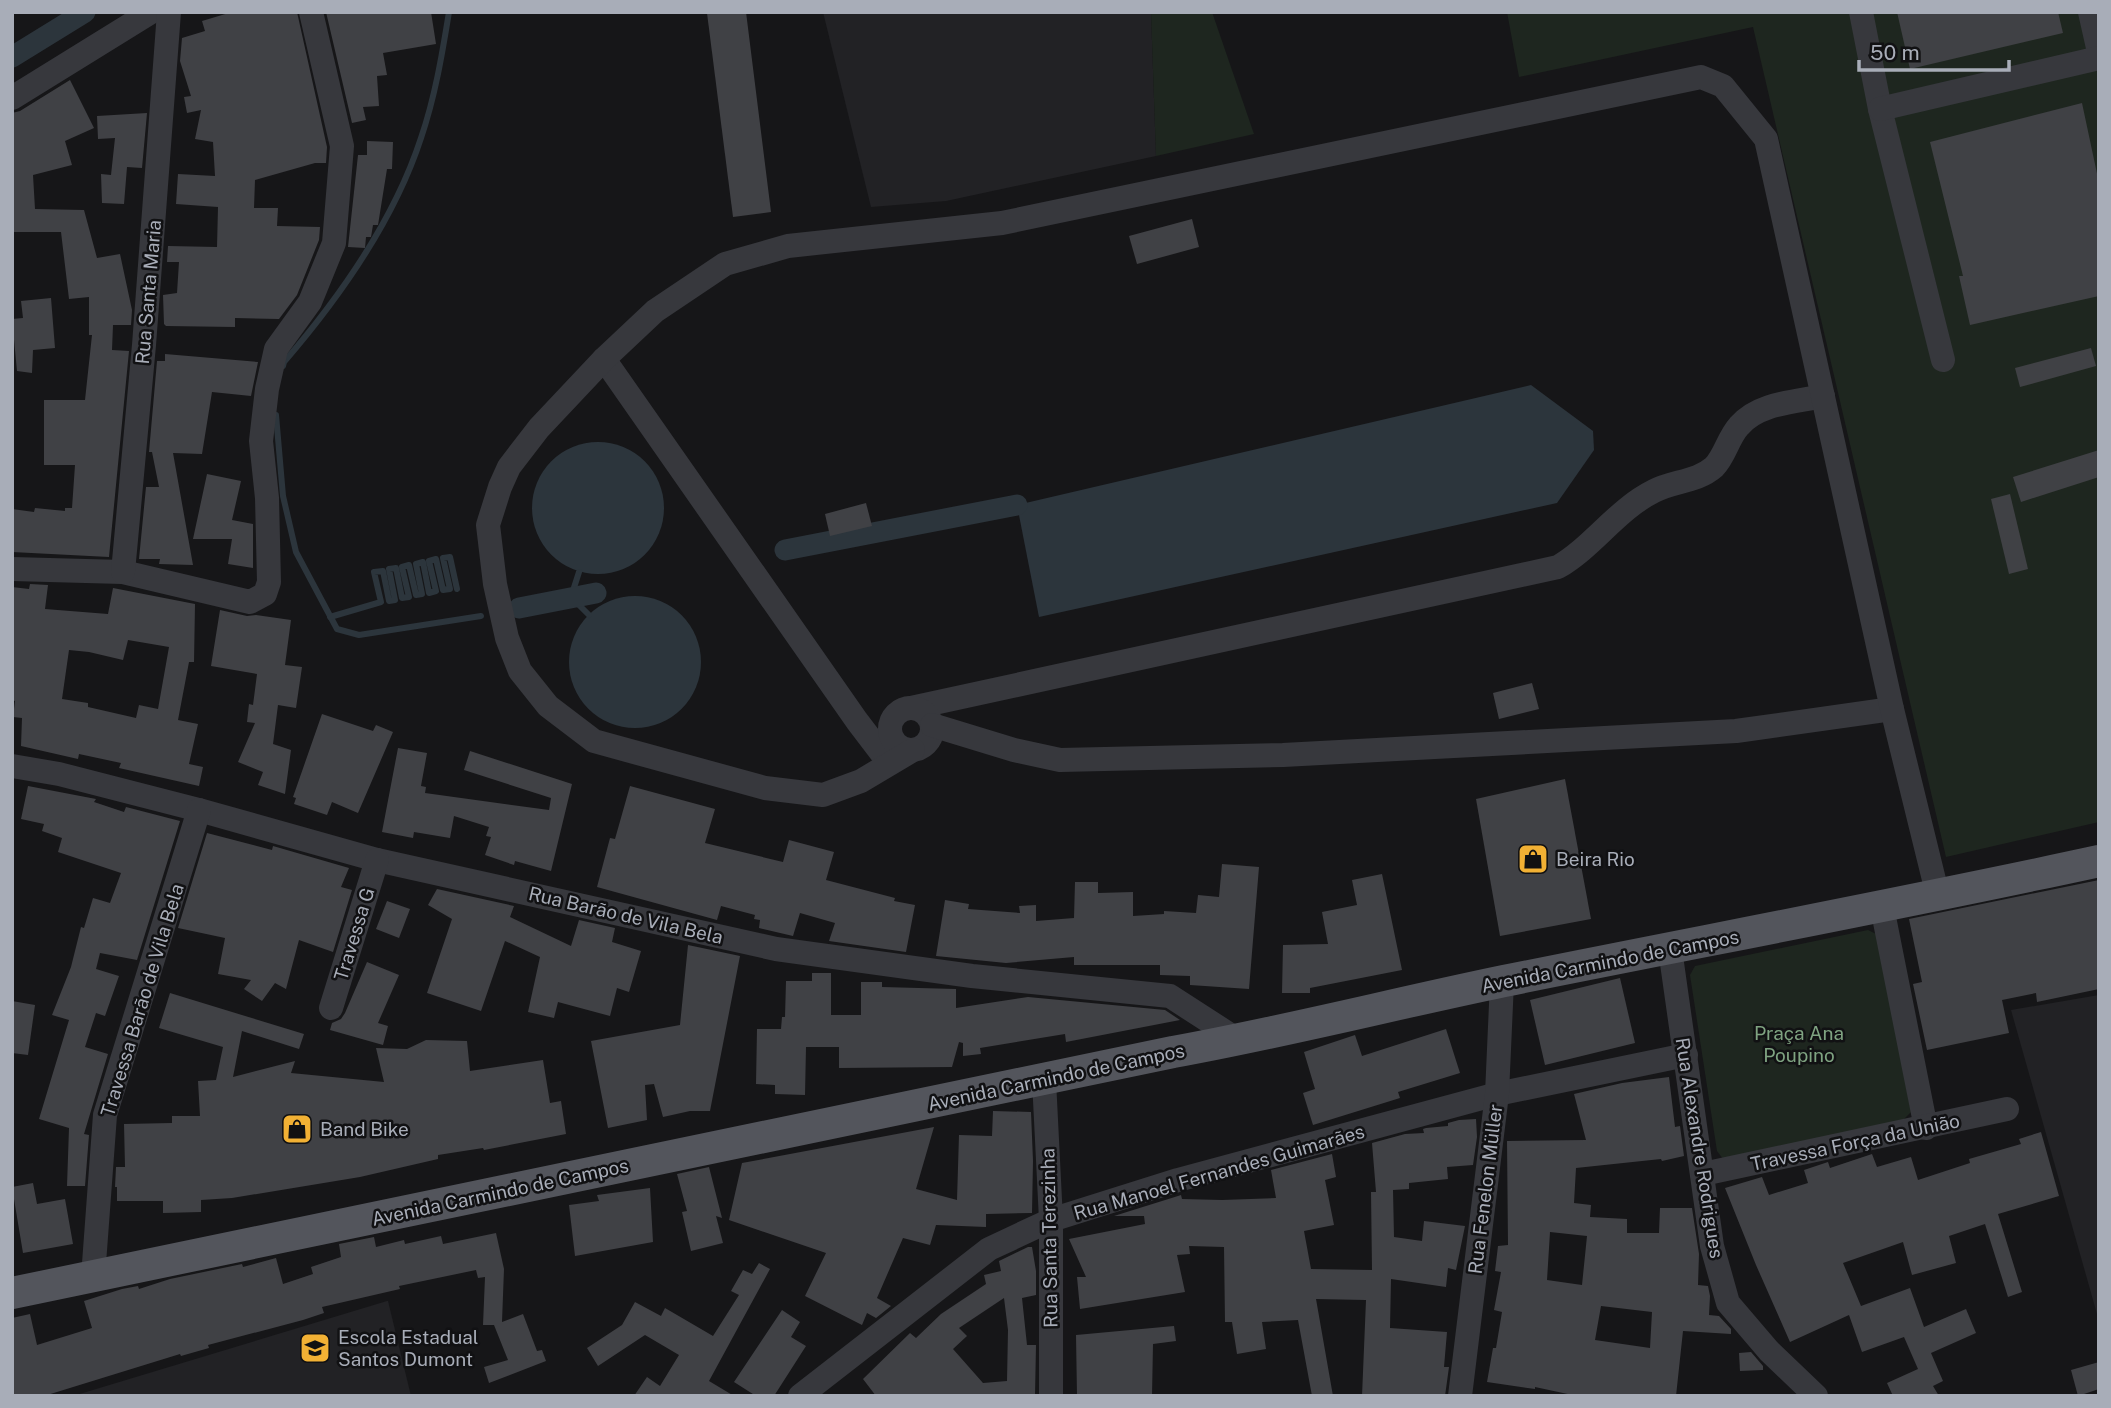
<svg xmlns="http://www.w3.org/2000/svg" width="2111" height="1408" viewBox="0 0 2111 1408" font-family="'Public Sans',sans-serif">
<rect width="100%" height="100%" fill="#161618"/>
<!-- built -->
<g fill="#222225">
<polygon points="823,12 1151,12 1156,156 946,201 871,207"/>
<polygon points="2099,995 2099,1321 2011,1010"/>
<polygon points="388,1301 411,1396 73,1396 387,1301"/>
</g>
<!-- green -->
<g fill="#1e261f">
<polygon points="1151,12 1212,12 1254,134 1156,156"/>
<polygon points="1507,12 2099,12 2099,822 1946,857 1753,27 1519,77"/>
<polygon points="1868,930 1878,935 1911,1112 1903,1120 1723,1159 1717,1151 1690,975 1695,966"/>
</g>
<!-- water -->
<g fill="#2c353c">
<polygon points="1531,385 1593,431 1594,450 1557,503 1039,617 1017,505"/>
<circle cx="598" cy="508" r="66"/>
<circle cx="635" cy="662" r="66"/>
</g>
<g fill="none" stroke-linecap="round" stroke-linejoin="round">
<!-- stream -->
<g stroke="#2c353c" stroke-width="6">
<path d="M283,366L284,362C340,297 394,221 421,138C435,97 442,55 449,12"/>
<polyline points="276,415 283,496 296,552 337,629 359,635 481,616"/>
<polyline points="579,572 571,597 589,615"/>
<polyline points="330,617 381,602 374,572 383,571 389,601 395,600 389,569 396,568 402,598 409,597 402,567 409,565 416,595 422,594 416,564 423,562 429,593 436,591 429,561 436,559 443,590 450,589 443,558 450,557 457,589"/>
</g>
<!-- canal -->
<g stroke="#2c353c" stroke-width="21">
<polyline points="12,57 85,12"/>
<polyline points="785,550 1017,505"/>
<polyline points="519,608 596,593"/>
</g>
</g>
<!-- building -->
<g fill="#404145" fill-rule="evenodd">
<polygon points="232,12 297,12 327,147 326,163 315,163 255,180 254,208 278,208 277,226 320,227 319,240 297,295 279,319 235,318 235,327 166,326 164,324 163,295 177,293 179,262 167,262 168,246 217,247 218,207 176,204 178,174 215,176 213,142 195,139 201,110 187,113 184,97 191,96 180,61 182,38 205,31 202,21"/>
<polygon points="326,12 431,12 436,44 383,53 387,75 377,76 379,106 363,107 366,120 352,123"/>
<polygon points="716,12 746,12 771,212 733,217 707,13"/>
<polygon points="1897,12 2058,12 2063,33 1910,69"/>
<polygon points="70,80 94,128 65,141 72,165 33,175 35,209 84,210 97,258 120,254 132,310 131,325 113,325 112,350 129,351 109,557 12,552 12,509 34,512 35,508 65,511 65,508 72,508 75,465 44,465 44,400 85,400 92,335 89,335 89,297 69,299 61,232 12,232 12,113 20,111"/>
<polygon points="2082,103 2099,183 2099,296 1970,325 1959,276 1963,276 1930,142"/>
<polygon points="147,113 142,168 127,167 124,204 102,203 101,174 111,175 115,138 98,139 97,116"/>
<polygon points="367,141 393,142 392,169 387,169 378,225 373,225 371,237 366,237 365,248 348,247 358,155 367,155"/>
<polygon points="1192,219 1199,247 1137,264 1129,236"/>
<polygon points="51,298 55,348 33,350 32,373 17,371 12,319 23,318 21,301"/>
<polygon points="2091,348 2096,366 2020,387 2015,368"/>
<polygon points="165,354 258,362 251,396 212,392 202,454 173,453 193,565 159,564 160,559 139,559 146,487 159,487 152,452 149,452 157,361 165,361"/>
<polygon points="2099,450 2099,477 2021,502 2013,477"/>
<polygon points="207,474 241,481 232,520 253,524 253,568 228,564 232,539 193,539"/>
<polygon points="2010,494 2028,569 2009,574 1991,499"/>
<polygon points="866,503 872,526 830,536 825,514"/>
<path d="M30,584L48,585L45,609L108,614L113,588L195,604L194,662H189L178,720L198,724L189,764L203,767L199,786L119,768L121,763L79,754L78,759L21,746L22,718L13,717L15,701L12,700V587L29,589ZM128,640L169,647L158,709L139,705L136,718L88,707V703L62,699L69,650L89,652L123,660Z"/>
<polygon points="220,610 247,616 256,615 291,620 285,665 302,667 296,708 278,705 273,744 291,750 285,794 258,785 263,772 238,762 255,723 247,722 249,704 253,705 257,674 211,666"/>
<polygon points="1532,683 1539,709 1499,719 1493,693"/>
<polygon points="322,714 373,731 376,725 393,732 358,813 332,802 327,815 294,804 296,798 293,797"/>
<polygon points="398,748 427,753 421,786 426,787 425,793 549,810 551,798 464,770 470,751 572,784 551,871 515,861 514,865 485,855 491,837 486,836 489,827 454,816 450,838 414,832 413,838 382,832"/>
<polygon points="1565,779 1591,919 1500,936 1476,799"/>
<polygon points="28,786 96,799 94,802 124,812 126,807 180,821 137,960 100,953 96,969 119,976 105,1016 96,1013 85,1047 108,1054 84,1134 89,1135 85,1186 67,1186 69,1128 39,1119 69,1020 52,1015 71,967 81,927 84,928 93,898 110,903 121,873 58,852 62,838 42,831 44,824 21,819"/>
<polygon points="630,786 715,809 705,843 783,862 789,840 834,852 826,880 895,898 894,901 915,905 906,952 829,941 835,923 800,913 793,936 759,928 760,920 754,919 755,915 721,906 717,920 597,887 610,838 615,839"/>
<polygon points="207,833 272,850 273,846 349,868 341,887 352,890 333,952 299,940 286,989 275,983 262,1001 244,989 251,980 218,974 225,938 178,928"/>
<polygon points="1222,864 1259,867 1249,989 1190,985 1190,976 1160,975 1160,965 1074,965 1074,957 1006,963 936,956 945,900 969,904 968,909 1020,913 1019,906 1036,905 1036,921 1074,918 1075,882 1098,882 1098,893 1133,892 1133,916 1164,914 1164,911 1196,913 1198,895 1219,897"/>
<polygon points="1382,874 1402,970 1310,988 1310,993 1282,993 1283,945 1328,944 1322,912 1357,905 1352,880"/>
<polygon points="2099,880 2099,989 2037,1002 2036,993 2002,1000 2009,1033 1927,1050 1913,984 1922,982 1909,919"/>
<polygon points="437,889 514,906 510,917 571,946 579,920 615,928 612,942 641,951 629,992 617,988 610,1016 558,1002 554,1018 528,1012 540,957 505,941 481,1011 427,993 452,919 428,905"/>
<polygon points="387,901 410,909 399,938 376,929"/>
<polygon points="688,945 740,956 710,1111 690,1111 663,1117 654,1084 645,1085 647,1120 608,1128 591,1041 680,1025"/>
<polygon points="367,962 399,975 378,1023 388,1026 383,1045 330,1030 332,1023 341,1019 345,1013"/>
<polygon points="812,973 831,973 831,1015 861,1015 861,982 882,982 882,987 956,989 956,1008 1028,997 1165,1010 1180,1020 1066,1042 1065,1034 980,1048 981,1054 963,1056 963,1043 959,1042 952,1067 839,1068 839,1047 806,1047 805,1095 775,1094 775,1085 756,1084 757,1029 781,1029 782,1017 785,1017 786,981 812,981"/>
<polygon points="1620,978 1635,1043 1545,1065 1530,1000"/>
<polygon points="170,993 304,1034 299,1049 242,1031 233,1077 295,1061 291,1073 384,1082 376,1048 407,1049 426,1040 467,1041 470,1071 543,1060 550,1103 561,1101 566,1134 484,1150 483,1148 438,1155 438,1159 360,1177 232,1198 201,1200 201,1212 163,1213 163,1201 117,1201 117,1187 115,1187 116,1167 125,1167 124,1124 172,1123 172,1116 200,1116 198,1081 216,1080 223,1047 159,1028"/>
<polygon points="12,1001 35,1005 28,1055 12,1053"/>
<polygon points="1446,1029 1460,1073 1398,1092 1400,1098 1313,1125 1303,1093 1315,1089 1304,1052 1355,1035 1362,1056"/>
<path d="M1669,1077L1675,1127L1680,1126L1684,1156L1662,1161L1661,1159L1576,1168L1574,1203L1591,1205L1590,1217L1627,1219V1233H1659L1660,1208H1692L1699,1254L1698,1285L1708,1286L1710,1296L1709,1315L1719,1316L1731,1329V1334L1683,1331L1676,1396H1577L1535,1387V1389L1487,1382L1493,1348H1496L1502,1312L1494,1310L1501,1272L1495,1271L1498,1246L1508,1245L1507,1141L1586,1140L1574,1094L1622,1083ZM1550,1232L1587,1236L1582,1285L1547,1280ZM1601,1306L1652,1312L1650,1348L1595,1340Z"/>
<polygon points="993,1111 1031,1112 1033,1161 1032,1213 986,1214 986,1227 936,1225 930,1245 903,1238 877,1298 891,1306 876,1318 867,1313 862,1325 805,1296 826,1253 729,1220 742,1163 934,1127 916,1189 957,1200 959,1135 992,1136"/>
<polygon points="1476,1119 1477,1137 1473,1165 1447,1167 1448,1179 1409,1183 1409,1189 1393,1190 1394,1237 1422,1241 1424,1221 1465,1226 1456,1270 1448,1268 1446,1287 1391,1279 1390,1328 1447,1332 1444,1367 1449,1367 1445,1396 1362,1396 1366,1300 1316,1299 1333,1396 1312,1396 1298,1320 1262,1322 1266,1349 1237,1354 1232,1322 1225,1322 1224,1247 1189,1246 1190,1254 1177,1255 1185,1292 1080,1309 1077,1277 1086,1277 1069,1239 1145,1224 1144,1216 1114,1216 1178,1196 1181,1195 1182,1199 1222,1200 1276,1198 1271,1170 1332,1154 1336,1177 1325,1180 1334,1225 1304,1231 1311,1269 1372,1270 1371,1192 1376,1192 1372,1143 1405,1134 1424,1133 1423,1129 1426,1128 1448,1126 1448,1123 1459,1120"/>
<polygon points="2041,1132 2059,1196 1998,1214 2022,1292 2008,1297 1985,1224 1949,1236 1956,1263 1912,1275 1903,1242 1843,1263 1861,1306 1910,1288 1924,1327 1966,1309 1976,1333 1931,1353 1943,1381 1933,1386 1939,1396 1893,1396 1887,1383 1918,1369 1904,1337 1862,1352 1849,1315 1790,1342 1756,1265 1725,1188 1762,1177 1769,1195 1808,1183 1804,1170 1828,1162 1830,1168 1872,1154 1877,1167 1911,1157 1918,1180 1970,1163 1969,1159 2021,1144 2019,1139"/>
<polygon points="709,1167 722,1218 716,1216 723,1243 691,1251 682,1212 687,1211 677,1174"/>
<polygon points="33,1183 37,1204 65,1199 73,1244 23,1253 12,1187"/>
<polygon points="650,1188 653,1242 575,1256 569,1205 599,1201 597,1195"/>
<polygon points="496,1233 504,1269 502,1322 523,1314 537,1351 542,1350 546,1361 489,1383 484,1367 508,1360 494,1325 483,1325 485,1277 478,1278 476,1270 399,1286 400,1289 322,1307 324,1313 303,1320 208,1345 209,1348 181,1356 180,1354 44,1396 12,1396 12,1318 30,1314 37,1345 92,1328 84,1301 122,1289 138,1286 139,1289 170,1279 242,1264 243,1267 276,1258 283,1284 313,1274 311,1267 341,1257 339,1244 374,1237 376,1247 404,1240 405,1244 441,1236 443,1244"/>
<path d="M1028,1247H1032L1036,1271V1295L1022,1298L1027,1345H1036L1035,1396H876L863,1379L910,1333L916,1338L941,1314L986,1284L984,1275L1001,1271L999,1261ZM1004,1298L1008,1330L1007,1381L983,1383L953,1349L967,1336L959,1328Z"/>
<polygon points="759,1263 770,1269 709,1381 734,1396 634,1396 647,1377 660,1386 679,1355 645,1335 598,1366 587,1348 622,1325 635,1302 661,1316 665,1308 713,1336 739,1295 731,1291 743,1270 752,1274"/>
<polygon points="782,1310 800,1322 791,1337 806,1346 774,1396 756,1396 734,1382"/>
<polygon points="1174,1326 1176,1341 1153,1344 1152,1396 1077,1396 1076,1335"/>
<polygon points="1751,1352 1763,1366 1763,1370 1740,1371 1739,1353"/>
<polygon points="2099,1362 2099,1389 2078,1396 2071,1370"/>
</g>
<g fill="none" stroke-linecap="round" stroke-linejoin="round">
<!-- minor -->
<g stroke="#37383d" stroke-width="24">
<polyline points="1861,12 1880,109 1943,360"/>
<polyline points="2090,12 2099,52"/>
<polyline points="12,98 151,12"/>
<polyline points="1880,109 2099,58"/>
<polyline points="604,359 857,721 889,763"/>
<polyline points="12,569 123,572 250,602 265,594 269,582 267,498 261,441 267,389 276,349 310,302 334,243 342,146 311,12"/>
<polyline points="123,572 144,345 169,12"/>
<path d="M911,708L1558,567C1594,546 1616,510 1654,491C1673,481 1697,482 1714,467C1725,456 1728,438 1739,426C1758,403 1795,402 1823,396"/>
<circle cx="911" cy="729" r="21"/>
<polyline points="932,725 1014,750 1060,760 1283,755 1736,731 1892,709"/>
<polyline points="913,750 861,781 823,795 765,788 594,741 548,706 520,671 507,638 495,584 488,525 500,487 509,467 539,428 604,359 655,311 725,264 788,246 1002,223 1701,77 1723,86 1766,139 1892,709 1938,896"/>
<polyline points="12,766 59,774 199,810 377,860 776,949 972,976 1170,996 1238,1040"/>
<polyline points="1882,907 1926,1128"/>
<polyline points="1670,949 1712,1246 1728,1303 1769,1351 1816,1396"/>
<polyline points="331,1008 377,860"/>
<polyline points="1044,1080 1051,1220 1051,1396"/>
<polyline points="1703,1174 2007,1109"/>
<polyline points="93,1277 105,1115 199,810"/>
<polyline points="800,1396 989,1249 1051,1220 1178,1180 1497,1094 1686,1055"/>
<polyline points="1460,1396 1497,1094 1502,982"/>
</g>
<!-- major -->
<path stroke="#53555c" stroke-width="32" d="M12,1293L1173,1052C1284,1032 1393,1004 1504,981C1702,941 1901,904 2099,861"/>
</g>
<!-- icons -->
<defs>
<g id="shop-square" transform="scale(1.575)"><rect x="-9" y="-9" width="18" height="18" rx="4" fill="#f2b134" stroke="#111113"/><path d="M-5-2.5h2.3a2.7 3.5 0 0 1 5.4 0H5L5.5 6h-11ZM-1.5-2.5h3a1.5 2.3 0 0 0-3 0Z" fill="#111"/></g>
<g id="school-square" transform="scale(1.575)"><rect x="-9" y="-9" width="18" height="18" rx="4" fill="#f2b134" stroke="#111113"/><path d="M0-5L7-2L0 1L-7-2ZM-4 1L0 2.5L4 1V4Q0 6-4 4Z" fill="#111"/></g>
</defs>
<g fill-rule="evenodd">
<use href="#shop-square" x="1533" y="859"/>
<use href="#shop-square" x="297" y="1129"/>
<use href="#school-square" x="315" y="1348"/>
</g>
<g text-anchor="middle" stroke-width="5" stroke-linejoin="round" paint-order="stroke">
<!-- street labels -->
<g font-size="19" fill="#a8adb8" stroke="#111113">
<text transform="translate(148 292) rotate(-85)" y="7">Rua Santa Maria</text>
<text transform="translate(626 915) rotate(13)" y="7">Rua Barão de Vila Bela</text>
<text transform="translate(354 934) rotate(-73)" y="7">Travessa G</text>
<text transform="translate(1610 961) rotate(-11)" y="7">Avenida Carmindo de Campos</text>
<text transform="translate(142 1000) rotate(-73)" y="7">Travessa Barão de Vila Bela</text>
<text transform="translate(1056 1077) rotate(-12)" y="7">Avenida Carmindo de Campos</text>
<text transform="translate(1855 1142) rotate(-12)" y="7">Travessa Força da União</text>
<text transform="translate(1700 1148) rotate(81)" y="7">Rua Alexandre Rodrigues</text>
<text transform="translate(1219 1172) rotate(-16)" y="7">Rua Manoel Fernandes Guimarães</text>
<text transform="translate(1485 1189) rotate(-83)" y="7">Rua Fenelon Müller</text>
<text transform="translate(500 1192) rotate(-12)" y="7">Avenida Carmindo de Campos</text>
<text transform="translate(1049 1238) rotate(-91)" y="7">Rua Santa Terezinha</text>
</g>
<!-- poi labels -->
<g font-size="19" fill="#a8adb8" stroke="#111113" text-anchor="start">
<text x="1556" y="866">Beira Rio</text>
<text x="320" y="1136">Band Bike</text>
<text x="338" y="1344">Escola Estadual<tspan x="338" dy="22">Santos Dumont</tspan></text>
</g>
<!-- park labels -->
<g font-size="19" fill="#7fa381" stroke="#111113">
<text x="1799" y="1040">Praça Ana<tspan x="1799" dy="22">Poupino</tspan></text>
</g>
</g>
<!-- border -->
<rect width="2111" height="1408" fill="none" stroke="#a8adb8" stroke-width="28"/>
<!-- scale -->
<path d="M1859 60v10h150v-10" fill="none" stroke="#a8adb8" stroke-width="3.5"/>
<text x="1870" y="60" font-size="21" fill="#a8adb8" stroke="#111113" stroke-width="5" paint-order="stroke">50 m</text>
</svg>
